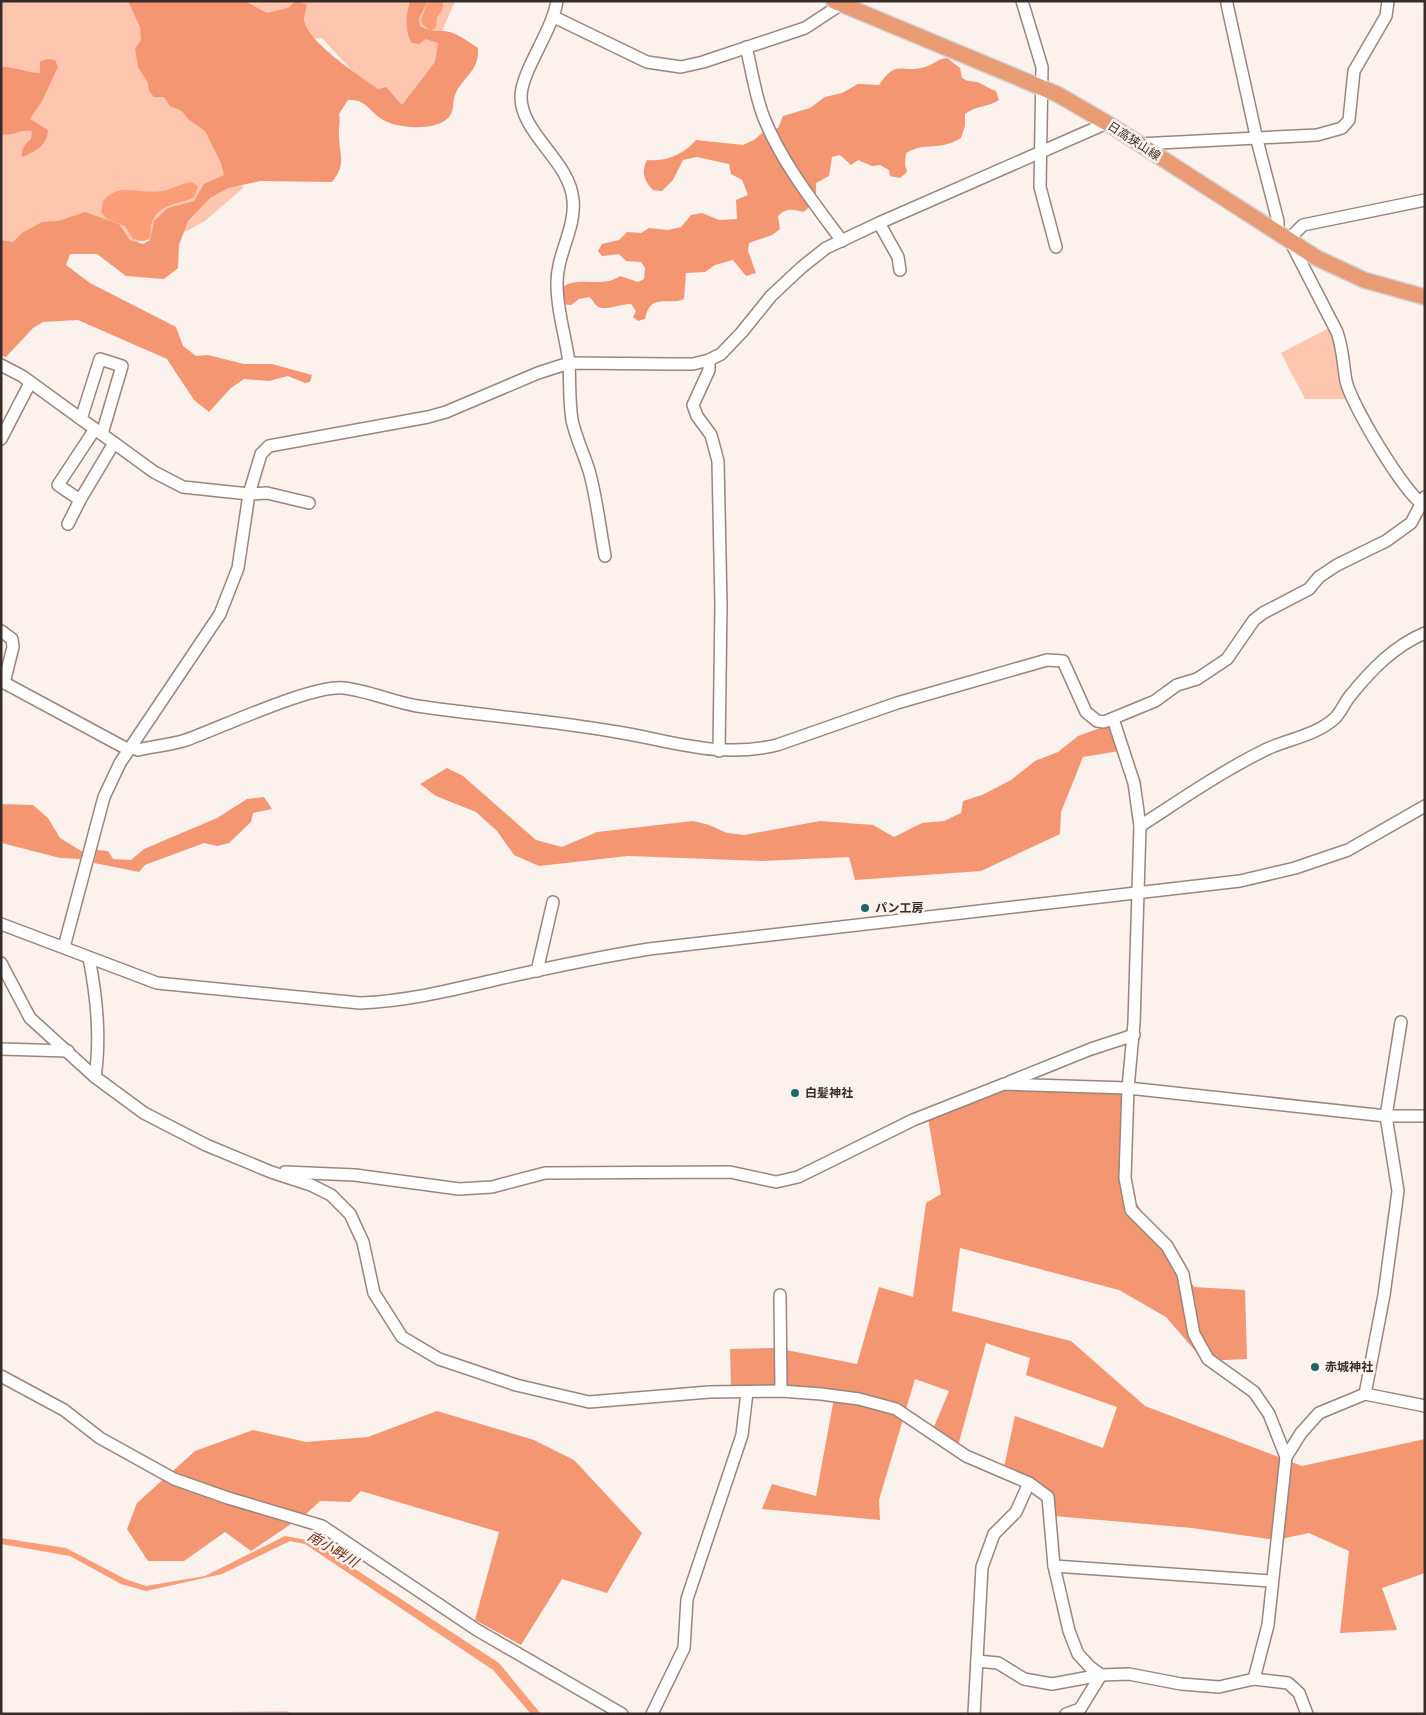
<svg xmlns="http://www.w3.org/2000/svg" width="1426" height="1715" viewBox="0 0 1426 1715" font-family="'Varela Round','Noto Sans JP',sans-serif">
<rect width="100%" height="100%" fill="#fbf1ed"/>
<!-- green -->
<g fill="#fec5af">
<polygon points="1,1 455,1 439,38 455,42 403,108 366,86 322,38 227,49 243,188 205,221 179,235 1,264"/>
<polygon points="1327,329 1331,329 1348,399 1305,399 1281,353"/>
<polygon points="288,1711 292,1714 79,1714"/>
</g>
<!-- forest -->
<g fill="#f49671">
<path d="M128,1H245L267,13L288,8L296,1L307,5C306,9 304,16 304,20C307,42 360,76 378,89L386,87L402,105L435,62L438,43L426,39L419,44L412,43C404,31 406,15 410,1H428L419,18L420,26C432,34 442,28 455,34C463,37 471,44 478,48C480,71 462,77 455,95C452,103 455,109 449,117C436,132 394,129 380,118C368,109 365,99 348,100L339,114C341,122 338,129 339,137C340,157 346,165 332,182L260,181L228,188L210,198L188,221L179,245L178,268L164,279L126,276L97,254H70L66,265L90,283L176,327L183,346L196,356L208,355L244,364H272L312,375L310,382L305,383L288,376L269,381L244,379L231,388L209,412L194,400L167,359L78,320L43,322L33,328L6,357L1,356V240L13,242L22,233L42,222L58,221L85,212L119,224L130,240L143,244L150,240L154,221L168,208L194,201L204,184L224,175L221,163L205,131L188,119L182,111L170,106L164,97H154L149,91L148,83L138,67L135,49L141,40L140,27Z"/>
<path d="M947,58L960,68L962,78C968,82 971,81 977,82C983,84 989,89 996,91L999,100C987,108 976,105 965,114V126L961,138C938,152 927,141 906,153L905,164L907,172L900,178L890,176L889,170L880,165L872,166L858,160L851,165L840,155L832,157L829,176L816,183C817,196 814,205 803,212C792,209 786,208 778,216L780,229L772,235L749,243L748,251L756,273L746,276L733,260L715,265L705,272L686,273L684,299C669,306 650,292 645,319L638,321L633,317L636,311L631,304C622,303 604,312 597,306C594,304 593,299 589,297L579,299L571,305L561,304L559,290C577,273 600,290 620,276L638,282L644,279L645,268L641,262L626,261L619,254L602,256L598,251L602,244L619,240L627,232L641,233L649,228L668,230L681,227L691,215L702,213L719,220L737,219L736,200L748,195L742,180L731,174L729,164L697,157L683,160L673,180L662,191L653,190C644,181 641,172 647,160C666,162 684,154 696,140L743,145L754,140L762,133L778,128L783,116L810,108L825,97L842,93L858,84L879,85C897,58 901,74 925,67C933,65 937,59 947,58Z"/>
<path d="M46,59L55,60L58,67L42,101L30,119L48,130C47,146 36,151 22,157C21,149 25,144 31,139L32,131C21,128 12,137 1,134V67C15,66 26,73 40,73V62Z"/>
<polygon points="1111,724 1113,739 1119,751 1083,757 1061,812 1060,834 981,871 855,880 849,857 762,861 628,856 539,866 514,855 497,831 476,812 436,796 420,784 447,768 463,776 536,840 562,847 597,832 693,821 709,825 727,833 744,835 820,821 873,825 894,837 922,823 944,821 961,813 963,801 982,795 1011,780 1035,761 1058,752 1078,736"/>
<polygon points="264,797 272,809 253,813 251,822 229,843 217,846 204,843 145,865 139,872 94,863 97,850 108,851 113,859 131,860 144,849 217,818 247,799"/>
<polygon points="1,804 33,805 48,818 60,838 83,852 80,859 60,858 2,843"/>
<polygon points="1005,1088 1126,1091 1128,1191 1194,1287 1245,1290 1247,1359 1204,1361 1166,1317 1119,1290 960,1248 952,1311 1071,1341 1145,1406 1302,1466 1425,1439 1425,1573 1382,1588 1397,1630 1340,1633 1349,1551 1309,1533 1276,1540 1192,1528 1054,1516 1050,1495 1004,1467 1015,1416 1103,1448 1117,1407 1026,1375 1030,1358 986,1343 958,1446 933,1429 949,1391 915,1379 879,1500 880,1520 762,1509 772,1484 816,1496 835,1393 731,1388 730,1349 776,1348 857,1364 879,1287 913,1297 926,1203 941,1194 928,1118"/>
<polygon points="437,1411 534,1440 574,1460 642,1533 607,1593 562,1579 521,1645 475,1620 499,1532 361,1491 350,1502 320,1501 306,1514 251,1551 225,1532 184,1561 148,1561 127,1529 137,1503 195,1451 253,1430 306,1442 368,1437"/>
</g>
<!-- water -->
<g fill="#fb9d77">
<polygon points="433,1 443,2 442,11 437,17 436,27 431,31 423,25 421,20 427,4"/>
<path d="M191,182L198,186L194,197C181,205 161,202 153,220C149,226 152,233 149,239L143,241L133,239L125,226L107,219L101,212L103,201C119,181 140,195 162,191C172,190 181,183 191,182Z"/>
<polygon points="285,1536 312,1541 499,1663 541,1714 531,1714 493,1670 305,1544 290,1541 222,1574 146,1591 121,1584 70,1556 1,1544 1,1538 66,1548 125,1579 146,1586 205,1576"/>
</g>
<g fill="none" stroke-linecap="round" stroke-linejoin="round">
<!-- minor casing -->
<g stroke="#9b857c" stroke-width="14">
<g id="minor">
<path d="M557,1C552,32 522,70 521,96C520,133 570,161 573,200C576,229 556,255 557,285C557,312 566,337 569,363C570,382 569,401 572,420C576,439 585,456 590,474C597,501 600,529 605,556"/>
<polyline points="1022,1 1042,67 1040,187 1056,247"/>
<polyline points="1227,4 1257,140 1278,221 1278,233"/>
<polyline points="554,17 647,62 681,67 703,62 805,28 840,5"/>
<path d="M746,47C752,70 755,96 764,118C782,163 814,203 842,241"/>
<polyline points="1139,144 1317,135 1342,128 1349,120 1354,71 1386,16 1388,1"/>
<path d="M1425,200L1303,225L1289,239L1337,332C1343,349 1343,364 1346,381C1351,404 1405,495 1425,506"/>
<polyline points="879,223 898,257 900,270"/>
<polyline points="709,360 709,370 693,405 697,416 711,435 718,461 721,605 719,751"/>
<polyline points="1,365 22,376 154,472 183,487 249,494 267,493 309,503"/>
<polyline points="81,419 100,359 122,366 102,434"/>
<polyline points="1,439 30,383"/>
<polyline points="80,500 58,485 95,429"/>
<polyline points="68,524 80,500 114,443"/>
<polyline points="1,631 12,639 13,647 4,683"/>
<polyline points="1,681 129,750"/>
<polyline points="1113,719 1134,783 1140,826 1134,1023 1128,1088 1125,1178 1131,1210 1167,1246 1183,1274 1194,1334 1208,1359 1254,1392 1269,1414 1286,1457 1268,1625 1254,1679"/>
<path d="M131,747L138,750C154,746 171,745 186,740C220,728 313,684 344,688C369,691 393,702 417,706C484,716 550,720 617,732C673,741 719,759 777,745L897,703L1047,660L1063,661L1086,712L1097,721L1104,722L1155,701L1177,685L1197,679L1227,659L1254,620L1263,613L1309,589L1319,577L1337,565L1386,541L1411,523L1425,497"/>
<path d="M1140,826C1182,799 1222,771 1267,749C1289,739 1317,735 1335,718C1341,712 1345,702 1350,696C1371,670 1394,646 1425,633"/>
<path d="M1,924L157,983L360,1003C409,1001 456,989 503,978C552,967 600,957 649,949L1240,881L1295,868L1348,850L1425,806"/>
<polyline points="64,947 104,797 120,763 220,614 238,568 249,494 261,454 269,446 428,417 446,412 538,373 569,363 671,364 693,364 709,360 721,354 742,332 771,296 802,267 826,248 879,223 1107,123"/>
<path d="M89,958C97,998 101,1037 95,1077"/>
<polyline points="1,963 30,1018 95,1077 144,1113 206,1145 271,1172 311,1185 331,1195 350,1214 363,1242 374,1293 402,1337 439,1359 516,1385 589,1402 709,1392 781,1391 821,1394 859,1399 896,1409 966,1456 1029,1483 1048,1497 1054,1566 1069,1631 1078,1654 1090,1667 1101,1675 1129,1674 1181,1684 1219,1687 1254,1679 1288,1683 1299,1693 1307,1714"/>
<polyline points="537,971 553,902"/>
<polyline points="1,1049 68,1051"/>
<polyline points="1009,1082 1091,1049 1134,1035"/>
<polyline points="285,1172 355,1175 459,1189 492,1187 545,1173 730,1172 776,1182 798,1177 913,1120 1004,1084 1128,1088 1386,1116 1425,1116"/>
<polyline points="780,1295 781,1391"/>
<polyline points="1,1376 64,1410 100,1438 174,1479 228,1498 322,1526 477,1630 622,1714"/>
<polyline points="1365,1394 1384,1295 1398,1191 1386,1116 1401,1022"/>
<polyline points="1286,1457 1301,1433 1319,1413 1365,1394 1425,1406"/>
<polyline points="1054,1566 1271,1581"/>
<polyline points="977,1661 998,1663 1024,1679 1052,1684 1101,1675"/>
<polyline points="652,1714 684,1648 687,1599 742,1435 747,1392"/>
<polyline points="974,1714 982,1567 994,1534 1016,1512 1029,1483"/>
<polyline points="1066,1714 1080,1709 1101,1675"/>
</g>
</g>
<!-- major casing -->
<g stroke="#d3d1d0" stroke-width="18">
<polyline id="major" points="834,1 1057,94 1107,123 1317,258 1364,280 1425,297"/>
</g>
<!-- minor -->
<use href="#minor" stroke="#fff" stroke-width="11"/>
<!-- major -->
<use href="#major" stroke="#e99b74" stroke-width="15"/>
</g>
<!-- markers -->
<g fill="#1b6866" stroke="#fbf1ed" stroke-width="2">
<circle cx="865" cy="908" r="5"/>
<circle cx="795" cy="1093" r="5"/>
<circle cx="1315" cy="1367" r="5"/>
</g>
<g text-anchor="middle" stroke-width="5" stroke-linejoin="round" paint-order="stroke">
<!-- street labels -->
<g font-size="12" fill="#362c29" stroke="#fbf1ed">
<text transform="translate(1134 141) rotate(33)" y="4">日高狭山線</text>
</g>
<!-- poi labels -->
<g font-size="12" font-weight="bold" fill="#362c29" stroke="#fbf1ed" text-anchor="start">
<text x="875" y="912">パン工房</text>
<text x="805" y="1097">白髪神社</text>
<text x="1325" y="1371">赤城神社</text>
</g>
<!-- water labels -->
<g font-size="14" font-style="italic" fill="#692e14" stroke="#fbf1ed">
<text transform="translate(333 1549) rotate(31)" y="5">南小畔川</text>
</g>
</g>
<!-- border -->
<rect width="1426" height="1715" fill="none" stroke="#362c29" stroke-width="5"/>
</svg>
